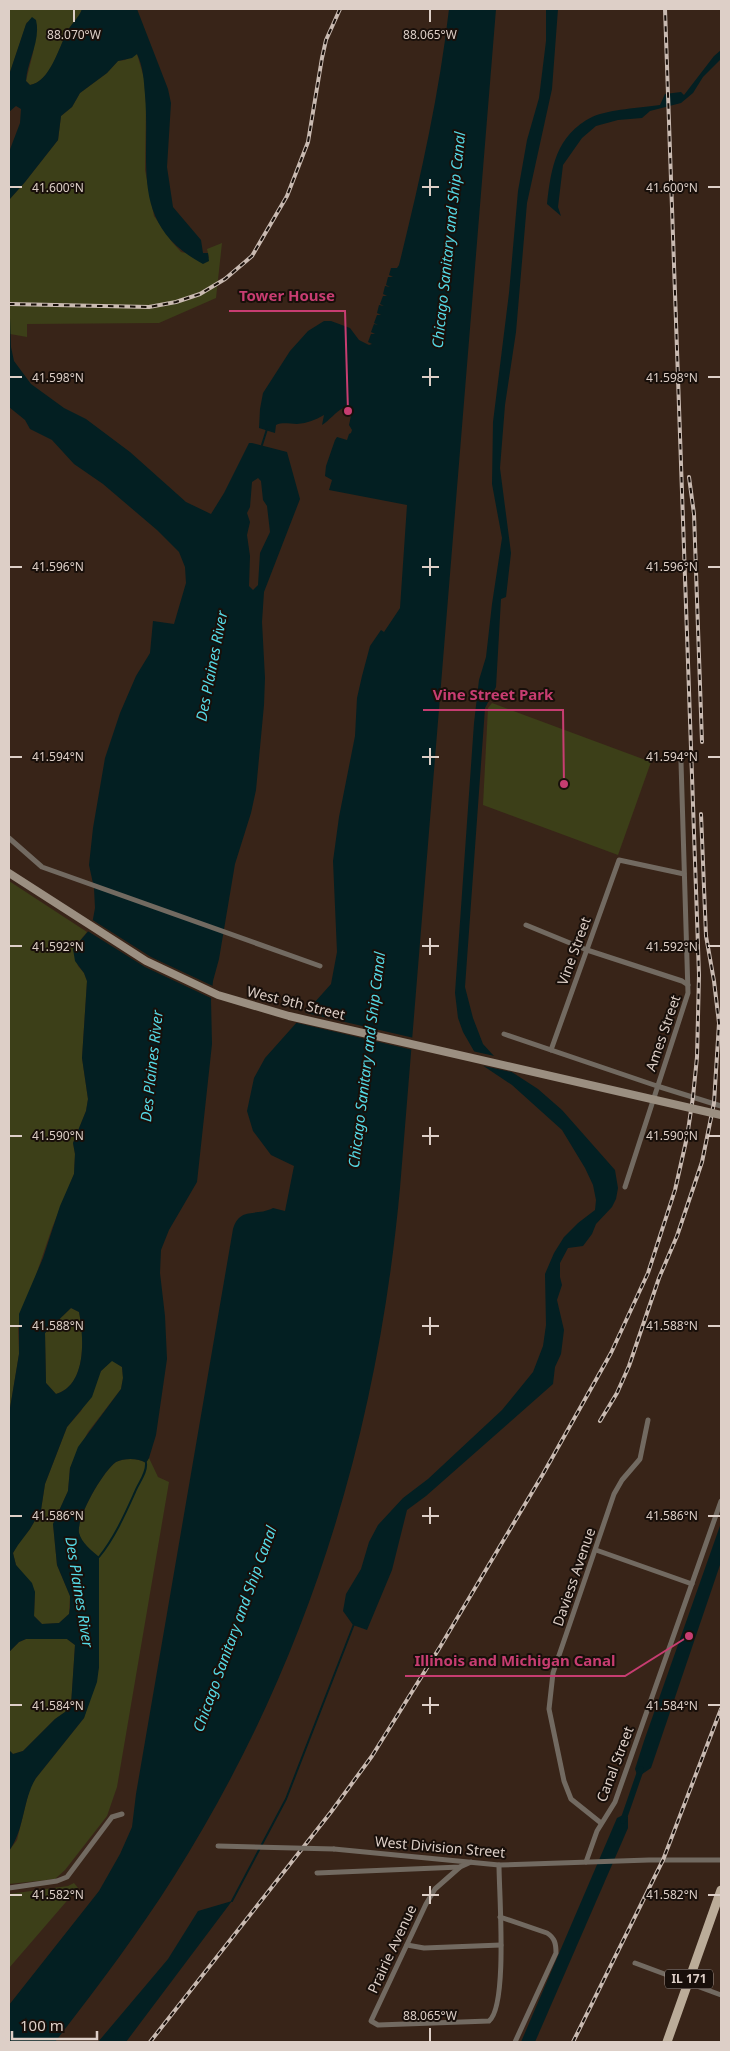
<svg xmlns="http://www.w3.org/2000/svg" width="730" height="2051" viewBox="0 0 730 2051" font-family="'Noto Sans',sans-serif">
<rect width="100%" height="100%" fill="#382418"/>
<!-- green -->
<g fill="#3c3f18">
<path d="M9,9H82C79,18 71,24 67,32C59,48 50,82 30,85L26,81L33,53L37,25L27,22L9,75Z"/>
<polygon points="137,54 144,78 146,105 145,170 154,216 172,242 181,252 209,258 207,249 222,243 216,298 159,323 27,324 27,337 10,334 9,200 25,182 58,140 61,116 72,107 80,93 107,73 118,61 125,60"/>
<polygon points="492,703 651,762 618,855 483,805 488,708"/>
<polygon points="9,881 87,932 73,949 78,966 84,973 87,981 82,1058 88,1099 86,1111 73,1143 75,1154 74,1174 52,1228 18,1328 19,1354 9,1414"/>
<path d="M71,1308L79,1312C84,1337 87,1385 56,1394L46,1383L45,1333Z"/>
<polygon points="112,1360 122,1367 123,1378 121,1389 88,1432 70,1468 68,1491 53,1524 57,1565 70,1596 69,1614 59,1623 42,1624 34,1616 35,1592 16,1565 13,1553 17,1545 30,1529 41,1510 45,1484 67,1427 81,1411 101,1371"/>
<path d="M149,1458L158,1477L169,1482L117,1787L107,1816L65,1870L55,1879L9,1884V1851L17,1840L30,1787L36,1778L84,1718L99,1667V1557C92,1551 81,1543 79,1533C76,1518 103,1471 116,1462C124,1458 138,1458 146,1463Z"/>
<polygon points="26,1639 67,1639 75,1645 71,1705 65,1712 55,1719 23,1751 13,1754 9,1750 9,1652 19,1642"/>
<polygon points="74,1883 78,1888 9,1968 9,1894 68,1886"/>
</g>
<!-- water -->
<g fill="#031f22" fill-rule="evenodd">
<path d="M82,9H137L168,89L171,103L167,167L173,207L201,240L203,253H208L209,261L203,264C128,224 151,164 145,95C144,81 143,66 137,54L132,58L118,61L107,73L80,93L72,107L61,116L58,140L25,182L9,200V152L20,123L21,109L16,106L9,112V75L26,24L32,17L36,20C41,41 27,61 26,81L30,85C50,82 59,47 67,32C71,24 79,18 82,9Z"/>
<path d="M449,9H496L400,1188C377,1437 307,1666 173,1878C137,1935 96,1989 55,2042H9V2005L99,1891L120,1854L132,1827L136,1794L233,1229C240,1206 256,1217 273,1208L285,1211L294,1166L271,1155L253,1131L247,1111L254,1078L265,1058L331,984L337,952L333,861L339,817L355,736L357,698L362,676L370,646L381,630L384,632L400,608L407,505L329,490L332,480L325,476L326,466L335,440L337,437L347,440L349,434L351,433L352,430L349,425L352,411L345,407C335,412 329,421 322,425L324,415C315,420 308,423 297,424C289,424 283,422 276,425L275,433L259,428L260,409L263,393L290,351L308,331L324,321H331L350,328L359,340L369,345L372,344L368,342L371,334H375L371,332L374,324L378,325L374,323L377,315H381L377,313L379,305L384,306L380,304L383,296H387L383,294L385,286L390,287L386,285L388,277H393L389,275L391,268H397L399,265C420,180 439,96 449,9Z"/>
<polygon points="546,9 558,9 552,89 527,203 516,332 505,405 500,468 511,553 506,597 501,599 496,687 485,708 465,987 473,1018 483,1044 504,1067 538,1089 562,1110 615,1170 618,1188 616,1199 612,1207 596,1224 592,1234 583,1246 568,1248 560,1263 560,1277 562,1285 557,1300 564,1330 561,1354 555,1367 553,1384 426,1496 407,1510 392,1570 367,1630 353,1625 343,1611 346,1594 361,1569 369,1542 378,1525 403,1498 428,1479 502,1410 533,1372 543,1346 546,1325 545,1274 554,1253 564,1237 578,1223 595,1210 596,1200 593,1185 585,1168 562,1130 512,1085 482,1065 463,1032 458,1018 455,993 474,723 479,680 486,657 492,604 502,538 492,484 493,422 509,293 518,191 527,140 539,98 546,41"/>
<path d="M721,50V59L703,77L693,93L681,103L650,111L642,118L618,120L596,126L582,138L563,165L558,207L561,216L547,204C551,168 556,135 592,117C610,109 640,108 660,105L665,94L681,92L684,95L714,56Z"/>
<path d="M9,289L11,347L14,361L31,384L64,408L86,419L130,452L186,502L211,514L224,493L249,443H252L287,452L300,499L264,592L262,622L265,678L264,705L256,790L251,813L235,864L219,959L213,981L211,1000L212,1044L197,1182L169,1230L161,1250L160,1273L165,1316L167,1359L156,1435L149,1458L146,1463C139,1458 124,1458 116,1462C103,1471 76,1518 79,1533C81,1542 92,1551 99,1557V1667L97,1682L84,1718L36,1778C22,1801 25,1829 9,1851V1750L13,1754L23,1751L55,1719L65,1712L71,1705L75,1645L67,1639H26L19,1642L9,1652V1414L19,1354V1314L43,1258L60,1206L74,1174L75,1154L73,1143L86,1111L88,1099L82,1058L87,981L84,973L75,961L73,949L91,928L93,919L95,908L94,888L89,865L93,828L105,758L120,713L136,676L150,653L153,621L174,624L186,583L185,567L179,552L157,530L103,484L74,464L52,440L30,429L25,420L9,407ZM258,478L261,481L263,500L267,506L270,532L260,553L258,585L253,590L249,586L250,556L247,535L250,522L247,513L250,507L252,482ZM71,1308L79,1312C84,1337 87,1385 56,1394L46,1383L45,1333ZM112,1361L122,1367L123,1378L121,1389L78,1447L70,1468L68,1491L53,1524L57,1565L70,1596V1608L69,1614L59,1623L42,1624L34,1616L35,1592L32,1583L16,1565L13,1553L18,1545L30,1529L41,1510L45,1484L67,1427L92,1397L101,1371Z"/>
<polygon points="721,1523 721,1562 651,1768 638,1777 635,1769 644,1741"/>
<polygon points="625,1814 628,1817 628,1828 535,2042 521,2042 617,1818"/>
<polygon points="232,1901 126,2042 98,2042 168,1959 198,1911"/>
</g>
<!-- pier -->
<g fill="#382418">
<polygon points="91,919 151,957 215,987 213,999 145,967 86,930"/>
<polygon points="302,1012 414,1038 413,1050 293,1022"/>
<polygon points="472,1051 499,1057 506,1065 520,1074 479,1065"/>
</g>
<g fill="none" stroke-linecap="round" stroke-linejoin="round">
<!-- stream -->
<g stroke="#031f22" stroke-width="2">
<polyline points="262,445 267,429"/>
<path d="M99,1557C115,1537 125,1514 135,1492C139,1482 147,1473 146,1463"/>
<polyline points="232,1901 286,1799 354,1624"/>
</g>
<!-- canal -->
<polyline stroke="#031f22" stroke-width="6" points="623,1821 641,1769"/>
<!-- minor -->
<g stroke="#726a61" stroke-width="5">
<polyline points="9,838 42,867 320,966"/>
<polyline points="526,925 587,950 682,981 688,985"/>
<polyline points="504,1034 657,1086 721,1106"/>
<polyline points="551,1050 619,860 684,874"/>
<polyline points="625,1187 688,993 681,762"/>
<polyline points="596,1550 692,1584"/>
<polyline points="601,1823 571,1799 564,1781 549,1709 553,1673 614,1494 622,1480 640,1459 648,1420"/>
<polyline points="334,1849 499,1865 649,1860 721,1860"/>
<polyline points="586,1862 597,1831 615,1802 721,1501"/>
<path d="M460,1867L435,1889L426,1904L371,2021L378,2025L489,2021C508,2006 499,1893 499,1865"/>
<polyline points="317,1873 460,1867 471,1862"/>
<polyline points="9,1888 57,1881 67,1877 112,1817 122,1814"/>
<path d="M500,1917L547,1933C555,1938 556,1944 556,1953L515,2042"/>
<polyline points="407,1945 424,1948 501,1945"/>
<polyline points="635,1963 721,1995"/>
</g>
<!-- primary -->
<polyline stroke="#bbac99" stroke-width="9" points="667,2042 721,1890"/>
<!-- rail casing -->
<g stroke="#c9bab1" stroke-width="4">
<g id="rail">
<polyline points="9,304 149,307 176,302 200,294 225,279 252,256 287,196 308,142 322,58 326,40 340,9"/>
<polyline points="689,477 694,514 702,742"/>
<polyline points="600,1421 617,1393 629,1366 659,1278 677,1236 702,1162 714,1103 719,1023 714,981 706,936 701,814"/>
<polyline points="150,2042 331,1812 372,1756 440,1647 543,1474 611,1353 648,1273 675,1190 687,1137 693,1097 697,1057 699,975 665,9"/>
<polyline points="573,2042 663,1860 721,1709"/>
</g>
</g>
<!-- rail -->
<use href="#rail" stroke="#180f0a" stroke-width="2" stroke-dasharray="5.5" stroke-linecap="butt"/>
<!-- minor-bridge -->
<polyline stroke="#726a61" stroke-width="5" points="218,1846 334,1849"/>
<!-- secondary-bridge -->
<polyline stroke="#9b8f81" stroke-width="8" points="9,873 146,961 218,995 289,1016 721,1115"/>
</g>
<!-- ticks -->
<path fill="none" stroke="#ddcfc7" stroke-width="2" d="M74,10V22M430,10V22M430,179V196M10,187H22M422,187H439M708,187H720M430,368V386M10,377H22M422,377H439M708,377H720M430,558V576M10,567H22M422,567H439M708,567H720M430,748V765M10,757H22M422,757H439M708,757H720M430,938V955M10,946H22M422,946H439M708,946H720M430,1127V1145M10,1136H22M422,1136H439M708,1136H720M430,1317V1335M10,1326H22M422,1326H439M708,1326H720M430,1507V1524M10,1516H22M422,1516H439M708,1516H720M430,1697V1714M10,1705H22M422,1705H439M708,1705H720M430,1886V1904M10,1895H22M422,1895H439M708,1895H720M430,2028V2041"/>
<g text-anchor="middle" stroke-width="4" stroke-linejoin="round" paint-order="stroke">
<!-- shield labels -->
<rect fill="#180f0a" stroke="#a2958e" stroke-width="1" x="665" y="1969.5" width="48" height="19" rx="4"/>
<g font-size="12" font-weight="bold" fill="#ddcfc7">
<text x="689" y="1983">IL 171</text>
</g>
<!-- street labels -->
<g font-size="14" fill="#ddcfc7" stroke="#180f0a">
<text transform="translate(574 951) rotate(-70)" y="5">Vine Street</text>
<text transform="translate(296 1003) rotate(14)" y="5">West 9th Street</text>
<text transform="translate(663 1033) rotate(-71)" y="5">Ames Street</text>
<text transform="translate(574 1577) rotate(-71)" y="5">Daviess Avenue</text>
<text transform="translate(615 1764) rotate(-69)" y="5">Canal Street</text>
<text transform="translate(440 1847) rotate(5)" y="5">West Division Street</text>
<text transform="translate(392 1949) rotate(-65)" y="5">Prairie Avenue</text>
</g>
<!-- water labels -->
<g font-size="15" font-style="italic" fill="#55d9e5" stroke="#180f0a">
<text transform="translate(449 240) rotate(-84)" y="5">Chicago Sanitary and Ship Canal</text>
<text transform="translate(212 666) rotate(-79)" y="5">Des Plaines River</text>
<text transform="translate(367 1060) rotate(-83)" y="5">Chicago Sanitary and Ship Canal</text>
<text transform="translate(152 1066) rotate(-84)" y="5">Des Plaines River</text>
<text transform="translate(79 1592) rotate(81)" y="5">Des Plaines River</text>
<text transform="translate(235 1629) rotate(-70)" y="5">Chicago Sanitary and Ship Canal</text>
</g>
</g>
<g font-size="12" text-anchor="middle" fill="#ddcfc7" stroke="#180f0a" stroke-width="4" stroke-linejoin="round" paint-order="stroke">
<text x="74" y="39">88.070°W</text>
<text x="430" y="39">88.065°W</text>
<text x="58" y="192">41.600°N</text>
<text x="672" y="192">41.600°N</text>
<text x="58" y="382">41.598°N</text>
<text x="672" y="382">41.598°N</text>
<text x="58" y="571">41.596°N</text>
<text x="672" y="571">41.596°N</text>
<text x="58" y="761">41.594°N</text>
<text x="672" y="761">41.594°N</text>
<text x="58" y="951">41.592°N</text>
<text x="672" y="951">41.592°N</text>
<text x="58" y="1140">41.590°N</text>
<text x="672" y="1140">41.590°N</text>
<text x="58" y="1330">41.588°N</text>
<text x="672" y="1330">41.588°N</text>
<text x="58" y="1520">41.586°N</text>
<text x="672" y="1520">41.586°N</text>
<text x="58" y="1710">41.584°N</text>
<text x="672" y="1710">41.584°N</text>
<text x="58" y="1899">41.582°N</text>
<text x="672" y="1899">41.582°N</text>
<text x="430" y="2020">88.065°W</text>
</g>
<!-- callouts -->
<path fill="none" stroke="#c73d71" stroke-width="2" d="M348 411L345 311H229M564 784L563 710H423M689 1636L625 1676H405"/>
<g fill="#c73d71" stroke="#180f0a" stroke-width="2">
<circle cx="348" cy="411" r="5"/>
<circle cx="564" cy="784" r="5"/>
<circle cx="689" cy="1636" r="5"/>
</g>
<g font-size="15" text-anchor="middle" font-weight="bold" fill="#c73d71" stroke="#180f0a" stroke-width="4" stroke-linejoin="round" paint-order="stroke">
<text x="287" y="301">Tower House</text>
<text x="493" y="700">Vine Street Park</text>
<text x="515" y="1666">Illinois and Michigan Canal</text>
</g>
<!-- border -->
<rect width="730" height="2051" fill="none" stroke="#ddcfc7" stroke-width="20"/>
<!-- scale -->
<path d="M12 2031v8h85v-8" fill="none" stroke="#ddcfc7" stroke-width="2.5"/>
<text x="20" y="2031" font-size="15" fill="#ddcfc7" stroke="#180f0a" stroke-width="4" paint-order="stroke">100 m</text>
</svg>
